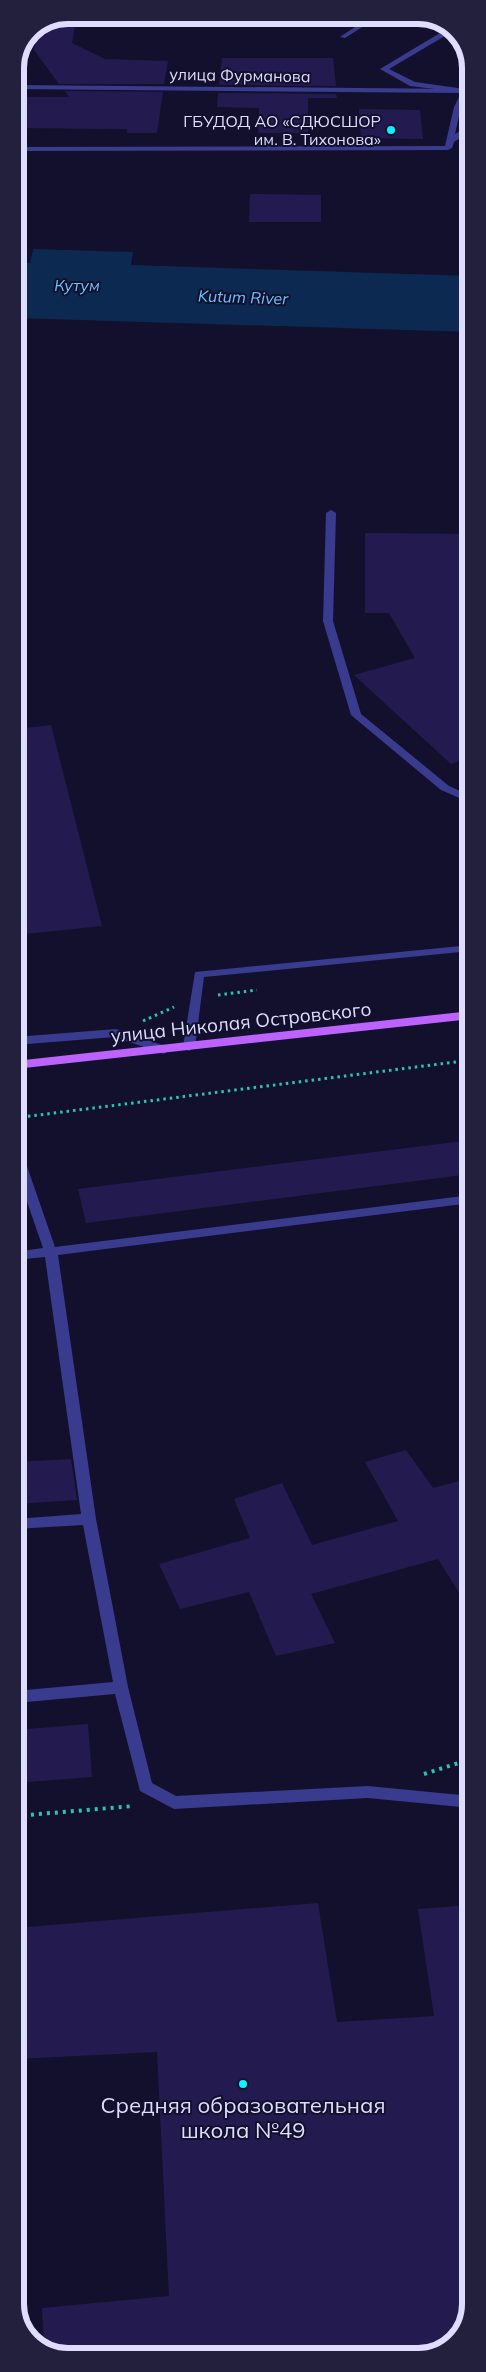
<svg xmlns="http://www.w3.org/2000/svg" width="486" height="2372" viewBox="0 0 486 2372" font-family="Mulish,sans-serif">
<rect width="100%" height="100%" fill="#13102d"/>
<!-- water -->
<polygon fill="#0b2951" points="33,249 133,252 131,265 471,276 471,332 15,318 15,262 30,263"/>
<!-- building -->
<g fill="#231b4f">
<polygon points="68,15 77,15 72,43 105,59 168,61 164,84 59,84 34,50 39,27"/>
<polygon points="222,58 333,58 336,86 219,85"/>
<polygon points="65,91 163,92 157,133 127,133 127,129 15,128 21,97 69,97"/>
<polygon points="218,93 336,94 337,98 308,98 308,133 258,133 259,108 217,107"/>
<polygon points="359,109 420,110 423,139 361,138"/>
<polygon points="250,194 321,195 321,222 249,222"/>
<polygon points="365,533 471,534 471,757 451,764 354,675 415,658 389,613 365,613"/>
<polygon points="51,725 102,926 15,935 15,729"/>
<polygon points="471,1140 471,1174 86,1223 78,1189"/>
<polygon points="406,1450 433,1488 471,1478 471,1612 438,1559 311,1594 335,1643 276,1656 249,1592 180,1609 159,1564 250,1538 234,1499 282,1483 312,1545 398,1521 365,1462"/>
<polygon points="71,1459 77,1500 15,1504 15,1462"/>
<polygon points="88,1724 92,1777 15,1783 15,1730"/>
<polygon points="318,1903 337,2022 434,2016 418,1909 471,1905 471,2305 458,2339 426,2357 61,2357 44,2348 42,2308 169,2296 157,2052 15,2059 15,1928"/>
</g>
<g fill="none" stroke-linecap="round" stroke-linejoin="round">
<!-- path-far1 -->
<g stroke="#2bc4b2" stroke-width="3" stroke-dasharray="2.5 4" stroke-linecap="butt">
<polyline points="218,995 257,990"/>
<polyline points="143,1021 174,1007"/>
<polyline points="15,1118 471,1060"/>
</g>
<!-- path -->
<g stroke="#2bc4b2" stroke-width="4" stroke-dasharray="3 5" stroke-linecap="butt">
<polyline points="424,1774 471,1759"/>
<polyline points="15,1816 134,1806"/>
</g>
<!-- service -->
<g fill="#393b8e" fill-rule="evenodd">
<polygon points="373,15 381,15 345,38 340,37"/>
<polygon points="450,27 455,30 389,69 415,82 465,89 468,89 468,93 410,86 380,69"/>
<polygon points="331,510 336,513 333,621 361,714 449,786 471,796 471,803 441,790 351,715 323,621 326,513"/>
<polygon points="471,945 471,951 204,977 195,1047 189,1051 183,1047 195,972"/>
<polygon points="116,1029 168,1047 170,1050 164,1054 115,1037 15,1045 15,1037"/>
<polygon points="15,1145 21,1149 55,1247 471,1195 471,1203 58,1255 96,1519 128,1687 152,1783 176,1796 368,1786 471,1796 471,1808 368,1798 174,1809 140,1791 115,1694 15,1703 15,1691 113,1682 83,1525 15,1529 15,1519 81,1514 45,1257 15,1260 15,1252 43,1248 15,1167"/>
</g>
<!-- minor -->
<polygon fill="#393b8e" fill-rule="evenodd" points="15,85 465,89 471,86 471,96 467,95 461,107 455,134 471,125 471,131 454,142 452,148 448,150 15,151 15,147 445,146 454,107 461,93 15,89"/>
<!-- primary -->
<polygon fill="#bc63ff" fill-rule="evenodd" points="471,1011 471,1019 15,1069 15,1061"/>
</g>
<!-- markers -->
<g fill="#08f5ff" stroke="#13102d" stroke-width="2">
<circle cx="391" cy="130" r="5"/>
<circle cx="243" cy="2084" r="5"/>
</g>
<g text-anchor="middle" stroke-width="4" stroke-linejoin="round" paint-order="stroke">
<!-- far-street labels -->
<g font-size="16" fill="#dedcff" stroke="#13102d">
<text transform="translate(240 75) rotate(1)" y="6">улица Фурманова</text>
</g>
<!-- far-poi labels -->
<g font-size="16" fill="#dedcff" stroke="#13102d" text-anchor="end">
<text x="381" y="127">ГБУДОД АО «СДЮСШОР<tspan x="381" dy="18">им. В. Тихонова»</tspan></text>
</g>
<!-- far-water labels -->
<g font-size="16" font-style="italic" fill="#6ac3ff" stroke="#13102d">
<text x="77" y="291">Кутум</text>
<text transform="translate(243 297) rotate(2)" y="6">Kutum River</text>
</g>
<!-- street labels -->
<g font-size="19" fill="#dedcff" stroke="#13102d">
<text transform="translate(241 1022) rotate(-6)" y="7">улица Николая Островского</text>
</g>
<!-- near-poi labels -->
<g font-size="22" fill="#dedcff" stroke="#13102d">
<text x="243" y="2113">Средняя образовательная<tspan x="243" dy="25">школа №49</tspan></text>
</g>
</g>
<!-- crop -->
<path d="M0 0H486V2372H0ZM68 24H418A44 44 0 0 1 462 68V2304A44 44 0 0 1 418 2348H68A44 44 0 0 1 24 2304V68A44 44 0 0 1 68 24Z" fill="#23203e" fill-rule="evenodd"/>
<path fill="none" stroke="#dedcff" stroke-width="6" d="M68 24H418A44 44 0 0 1 462 68V2304A44 44 0 0 1 418 2348H68A44 44 0 0 1 24 2304V68A44 44 0 0 1 68 24Z"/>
</svg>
